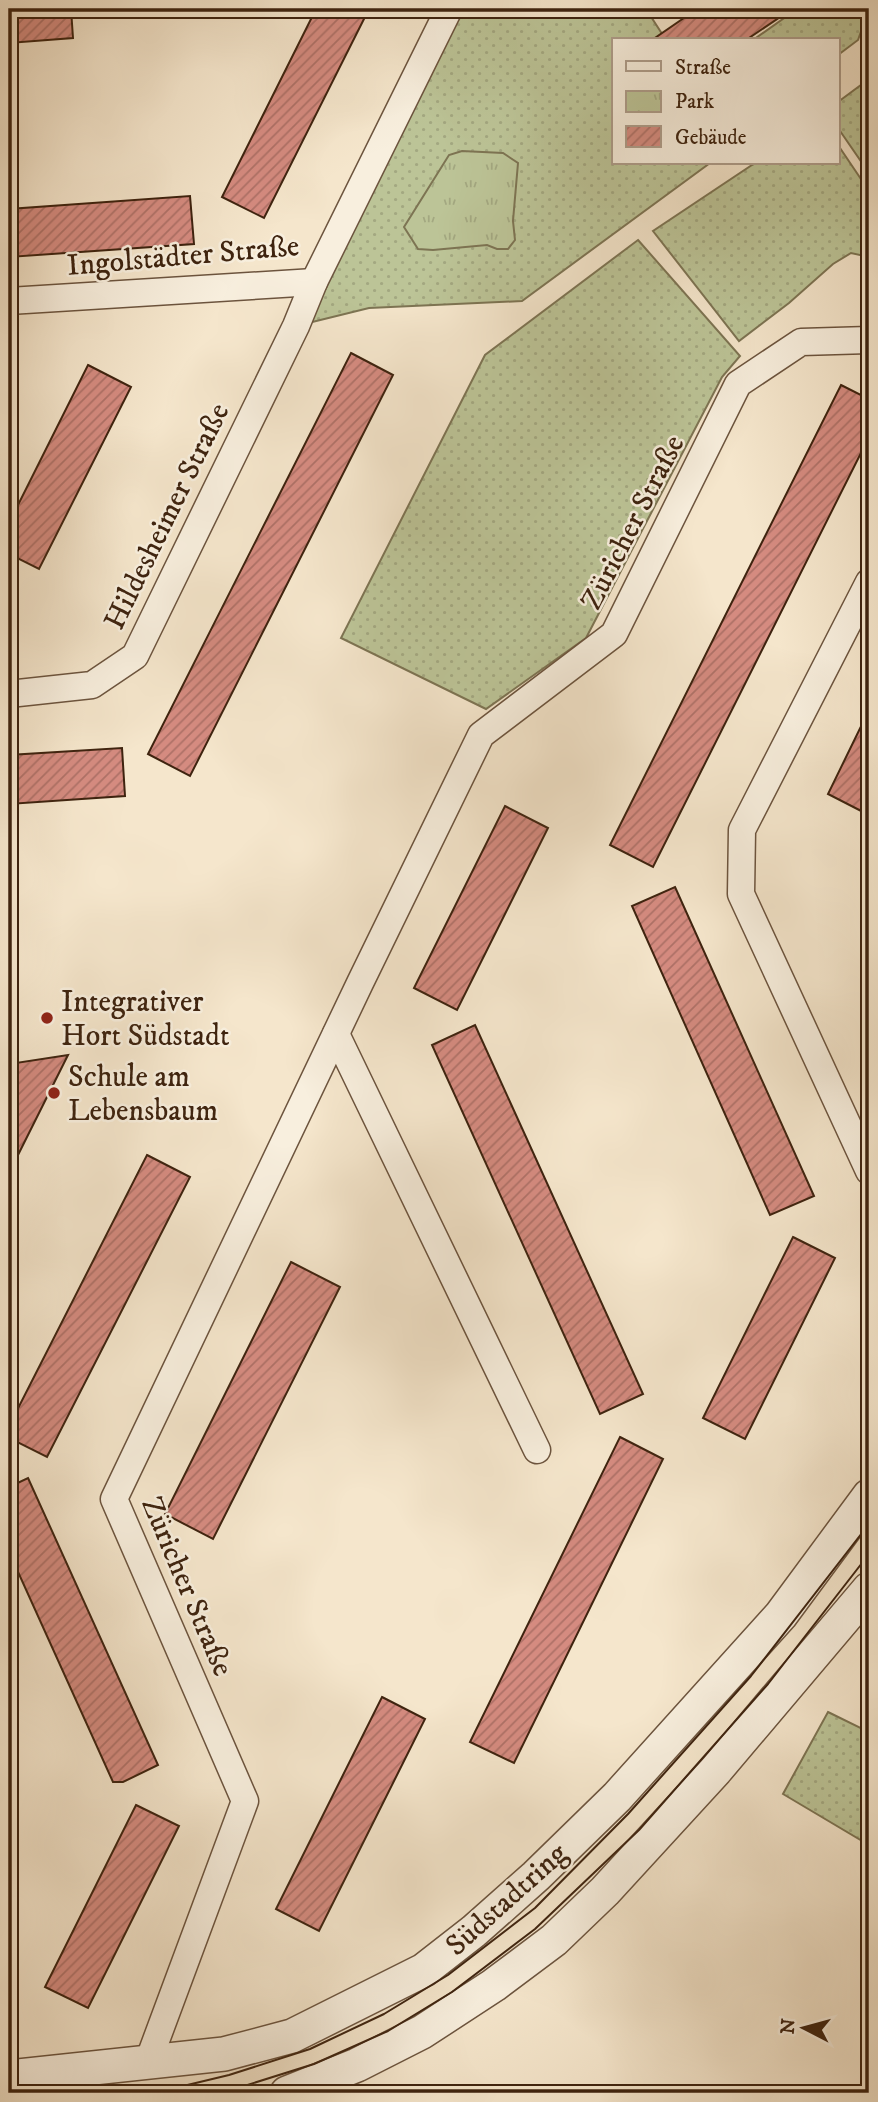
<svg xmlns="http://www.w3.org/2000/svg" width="878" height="2102" viewBox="0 0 878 2102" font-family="'IM FELL DW Pica',serif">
<defs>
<pattern id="grass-dots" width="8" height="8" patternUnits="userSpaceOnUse" patternTransform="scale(1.75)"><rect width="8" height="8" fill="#bcc497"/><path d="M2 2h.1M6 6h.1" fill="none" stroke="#a3a881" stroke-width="1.8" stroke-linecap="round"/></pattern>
<pattern id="park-tufts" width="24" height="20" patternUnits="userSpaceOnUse" patternTransform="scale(1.75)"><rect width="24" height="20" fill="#bcc497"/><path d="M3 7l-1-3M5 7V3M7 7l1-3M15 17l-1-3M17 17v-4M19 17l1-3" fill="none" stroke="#a3a881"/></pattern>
<pattern id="building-hatch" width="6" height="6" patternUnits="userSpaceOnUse" patternTransform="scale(1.75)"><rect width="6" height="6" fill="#d58b80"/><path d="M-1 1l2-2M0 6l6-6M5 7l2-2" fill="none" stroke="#ae7167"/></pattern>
</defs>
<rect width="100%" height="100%" fill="#f5e6cc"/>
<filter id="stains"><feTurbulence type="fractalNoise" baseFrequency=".00286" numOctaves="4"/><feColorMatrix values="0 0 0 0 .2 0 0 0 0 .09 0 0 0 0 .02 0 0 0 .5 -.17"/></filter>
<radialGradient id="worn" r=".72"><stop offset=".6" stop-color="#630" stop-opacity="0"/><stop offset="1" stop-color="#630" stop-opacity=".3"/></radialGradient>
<!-- grass -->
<g fill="url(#grass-dots)" stroke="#7d7453" stroke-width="2">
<polygon points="449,9 646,9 666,40 614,40 614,163 710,163 522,301 369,308 296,326"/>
<polygon points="797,9 869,9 858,40 838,55 838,40 753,40"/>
<polygon points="869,79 869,173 838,128 838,102"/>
<polygon points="838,145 869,191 869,257 851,253 833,264 789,303 739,341 653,231 755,163 838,163"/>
<polygon points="638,240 740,356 722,377 586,638 486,709 341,638 485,355"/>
<polygon points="828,1712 869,1732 869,1845 783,1794"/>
</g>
<!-- park -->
<polygon fill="url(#park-tufts)" stroke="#7d7453" stroke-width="2" points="462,151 503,153 518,163 513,221 515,240 508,249 497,249 487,245 433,250 418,249 404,227 449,155"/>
<!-- building -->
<g fill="url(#building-hatch)" stroke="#3e230f" stroke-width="2">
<polygon points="9,9 71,9 73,38 9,43"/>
<polygon points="316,9 369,9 264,218 222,197"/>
<polygon points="697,9 792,9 746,40 652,40"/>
<polygon points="190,196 194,244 9,257 9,209"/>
<polygon points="351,353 393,375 190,776 148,754"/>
<polygon points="88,365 131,387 39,569 9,554 9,523"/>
<polygon points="841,385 869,399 869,437 653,867 610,845"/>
<polygon points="869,710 869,815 828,794"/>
<polygon points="122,748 125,796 9,804 9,755"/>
<polygon points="505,806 548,828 457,1010 414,988"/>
<polygon points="675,887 814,1196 770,1215 632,906"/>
<polygon points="475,1025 643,1394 600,1414 432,1045"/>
<polygon points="68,1055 9,1173 9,1064"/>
<polygon points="147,1155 190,1177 47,1457 9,1438 9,1426"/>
<polygon points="793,1237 835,1258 745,1439 703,1418"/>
<polygon points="291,1262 340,1287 213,1539 165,1514"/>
<polygon points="620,1437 663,1459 514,1763 470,1742"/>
<polygon points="28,1478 158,1765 123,1782 113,1782 9,1552 9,1487"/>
<polygon points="382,1697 425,1719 319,1931 276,1909"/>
<polygon points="136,1805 179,1826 88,2008 45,1987"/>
</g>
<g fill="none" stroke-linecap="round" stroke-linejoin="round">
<!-- minor casing -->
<g stroke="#6c543e" stroke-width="29">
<g id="minor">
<polyline points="9,301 314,282"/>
<polyline points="869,582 742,830 741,894 869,1171"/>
<polyline points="9,694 92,685 135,656 296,326 314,282 449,9"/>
<polyline points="336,1034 537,1450"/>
<polyline points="148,2062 245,1801 114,1499 360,983 481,735 614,634 738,384 801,342 869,340"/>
</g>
</g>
<!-- tertiary casing -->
<g stroke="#6c543e" stroke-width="36">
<g id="tertiary">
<polyline points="9,2077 224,2054 292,2036 424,1970 474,1931 536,1876 617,1797 781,1615 869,1496"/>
<polyline points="287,2093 357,2065 422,2032 494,1985 554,1940 605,1891 716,1770 869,1589"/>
</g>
</g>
<!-- minor -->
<use href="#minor" stroke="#f8efde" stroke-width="26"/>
<!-- tertiary -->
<use href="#tertiary" stroke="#f8efde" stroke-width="33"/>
<!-- tram -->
<g stroke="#3e230f" stroke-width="2">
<polyline points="115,2093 179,2087 229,2075 310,2049 384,2014 448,1975 535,1908 628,1814 751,1676 869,1524"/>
<polyline points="222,2093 314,2064 388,2031 452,1992 535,1929 639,1830 768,1684 869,1554"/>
</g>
</g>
<!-- markers -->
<g fill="#8f2418" stroke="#f8efde" stroke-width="2.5">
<circle cx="47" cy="1018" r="7"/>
<circle cx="54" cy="1093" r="7"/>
</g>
<g text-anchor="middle" stroke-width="5" stroke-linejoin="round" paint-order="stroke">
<!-- street labels -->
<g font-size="30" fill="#3e230f" stroke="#f8efde">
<text transform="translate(183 255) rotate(-5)" y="10">Ingolstädter Straße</text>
<text transform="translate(166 516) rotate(-64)" y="10">Hildesheimer Straße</text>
<text transform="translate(632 522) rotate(-63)" y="10">Züricher Straße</text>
<text transform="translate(188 1586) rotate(67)" y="10">Züricher Straße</text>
<text transform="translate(506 1899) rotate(-42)" y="10">Südstadtring</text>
</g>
<!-- poi labels -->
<g font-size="30" fill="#3e230f" stroke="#f8efde" text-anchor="start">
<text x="61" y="1011">Integrativer<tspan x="61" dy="34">Hort Südstadt</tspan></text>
<text x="68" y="1086">Schule am<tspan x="68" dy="34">Lebensbaum</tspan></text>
</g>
</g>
<!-- margin -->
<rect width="878" height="2102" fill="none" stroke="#f5e6cc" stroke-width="35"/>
<rect x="10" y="10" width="857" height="2081" fill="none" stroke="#3e230f" stroke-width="3.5"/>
<rect x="18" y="18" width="843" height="2067" fill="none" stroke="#3e230f" stroke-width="2"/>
<!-- legend -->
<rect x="612" y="38" width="228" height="126" fill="#f8efde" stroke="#ae9d8b" stroke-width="2"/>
<rect x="626" y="61" width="35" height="10" fill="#f8efde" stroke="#ae9d8b" stroke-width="2"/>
<text x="675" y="74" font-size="21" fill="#3e230f">Straße</text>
<rect x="626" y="91" width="35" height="21" fill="url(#park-tufts)" stroke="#ae9d8b" stroke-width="2"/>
<text x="675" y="108" font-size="21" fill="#3e230f">Park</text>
<rect x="626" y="126" width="35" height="21" fill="url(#building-hatch)" stroke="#ae9d8b" stroke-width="2"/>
<text x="675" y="144" font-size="21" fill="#3e230f">Gebäude</text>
<!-- north arrow -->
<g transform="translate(804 2028) rotate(276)" stroke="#f8efde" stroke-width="5" paint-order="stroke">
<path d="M0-5L12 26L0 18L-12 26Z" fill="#3e230f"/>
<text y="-10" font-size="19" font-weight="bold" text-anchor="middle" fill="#3e230f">N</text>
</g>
<rect width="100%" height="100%" filter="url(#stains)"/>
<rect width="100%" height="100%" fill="url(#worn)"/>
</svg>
